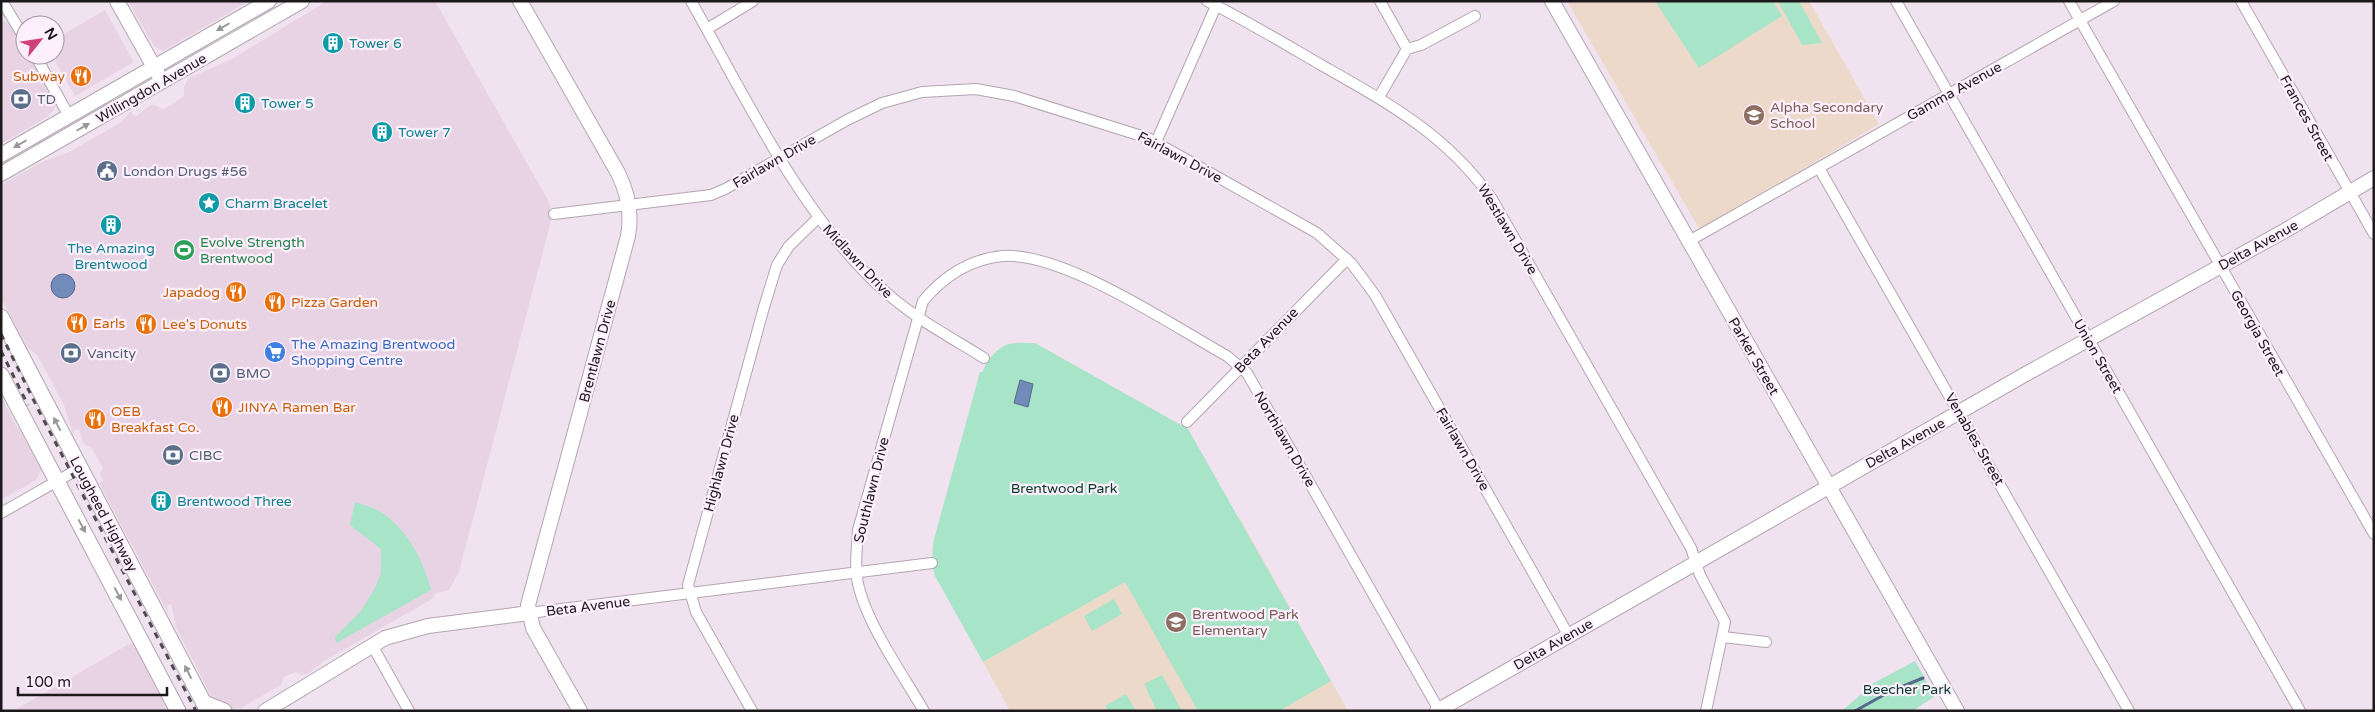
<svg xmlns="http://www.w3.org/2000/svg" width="2375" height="712" viewBox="0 0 2375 712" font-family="'Varela Round',sans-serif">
<rect width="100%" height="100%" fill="#f0e2ef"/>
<!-- built -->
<g fill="#e8d3e5">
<polygon points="128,1 249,1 163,51 154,46"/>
<polygon points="327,1 435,1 549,202 552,217 459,572 449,590 436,593 432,599 324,661 308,674 302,675 295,672 284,677 281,685 241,708 230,709 216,702 210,694 176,627 171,604 167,605 168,613 99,483 103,481 100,474 103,468 91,447 84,444 79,429 75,430 73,434 64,405 38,356 27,347 1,298 1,185 42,162 69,152 120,123 132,110 132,114 135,117 151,105 155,105 163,110 184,96 184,87 189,78 232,59"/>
<polygon points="105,10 133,61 132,63 75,96 52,55 55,55 55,39"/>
<polygon points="1,21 8,22 12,27 25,48 25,55 29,55 56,104 54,110 47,117 1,144"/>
<polygon points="1,395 16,426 28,440 42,469 36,480 1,500"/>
<polygon points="134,642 168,711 13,711 129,644"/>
</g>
<!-- education -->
<g fill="#edd9ca">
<polygon points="1567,1 1809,1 1879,124 1700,230"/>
<polygon points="1239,517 1348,711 1010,711 983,662"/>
</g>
<!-- green -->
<g fill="#a7e4c8">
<polygon points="1655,1 1773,1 1782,16 1699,68"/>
<polygon points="1778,1 1799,1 1822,43 1802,45"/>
<path d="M1035,343L1188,429L1331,681L1279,711H1198L1125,582L983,662L935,576L932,563L933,543L980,372H983C985,361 999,346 1010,344C1018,342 1027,343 1035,343Z"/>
<path d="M355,502C364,505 374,508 381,512C407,529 424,561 431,590L336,643L335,637L361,611L375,588L381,573V549L350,525Z"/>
<polygon points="1114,599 1122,614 1092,631 1084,616"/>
<polygon points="1915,661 1935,696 1913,711 1842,711 1874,683"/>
<polygon points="1162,675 1182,711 1157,711 1144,684"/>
<polygon points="1126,694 1136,711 1108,711 1105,706"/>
</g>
<!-- water -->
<g fill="#718cba" stroke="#58698b">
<circle cx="63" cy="286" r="12"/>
<polygon points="1020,380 1033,384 1028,407 1014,403"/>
</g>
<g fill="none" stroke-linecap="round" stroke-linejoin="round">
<!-- stream -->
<polyline stroke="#58698b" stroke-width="3" points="1855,711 1889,692 1923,678"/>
<!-- street casing -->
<g stroke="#b3a5b1" stroke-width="12">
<g id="street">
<polyline points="2,1 25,39"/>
<path d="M691,1C746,98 804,222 889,295C918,320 952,338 984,358"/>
<path d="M1207,1C1247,21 1285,44 1323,66C1390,104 1447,135 1492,199L1691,548L1700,575L1725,622L1706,711"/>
<polyline points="1380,1 1407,49"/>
<polyline points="1896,1 2300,711"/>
<polyline points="2069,1 2374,534"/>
<polyline points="2241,1 2374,234"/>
<polyline points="707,29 753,1"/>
<polyline points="35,55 69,116"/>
<polyline points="1379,97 1407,49 1421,45 1475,16"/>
<polyline points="1156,142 1216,6"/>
<polyline points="1819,168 2129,711"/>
<polyline points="554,214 711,195 725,189 847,120 882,103 922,92 976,89 1014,96 1148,138 1317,233 1352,264 1375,295 1569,636"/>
<polyline points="1689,241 2114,1"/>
<polyline points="1187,422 1347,259"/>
<polyline points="1,513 80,468"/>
<polyline points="529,613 932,563"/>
<polyline points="1723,637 1766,642"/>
<polyline points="372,645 409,711"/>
<polyline points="752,711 696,612 688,585 764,307 777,265 789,246 818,218"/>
<path d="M924,711C903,675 869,627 859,588C854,569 857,549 858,530L923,301C944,276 970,259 1003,256C1064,252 1173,326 1227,356L1247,373L1439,710"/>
</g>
</g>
<!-- secondary casing -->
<g stroke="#b3a5b1" stroke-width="16">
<g id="secondary">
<polyline points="117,1 158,74"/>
<path d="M520,1L618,173C628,193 632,214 628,236L528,605L533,628L580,711"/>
<polyline points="1552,1 1957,711"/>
<polyline points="1,155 269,1"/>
<polyline points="1,174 302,1"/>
<polyline points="265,711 385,638 428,626 529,613"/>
<polyline points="1437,711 2024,375 2286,230 2374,178"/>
</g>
</g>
<!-- primary casing -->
<g stroke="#b3a5b1" stroke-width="17">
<g id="primary">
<polyline points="1,317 208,711"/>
<polyline points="1,375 178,711"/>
<polyline points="204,703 224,711"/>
</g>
</g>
<!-- street -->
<use href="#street" stroke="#fff" stroke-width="10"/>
<!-- secondary -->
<use href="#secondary" stroke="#fff" stroke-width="14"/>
<!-- primary -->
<use href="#primary" stroke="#fff" stroke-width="15"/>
<!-- rail -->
<g stroke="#50494f" stroke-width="3" stroke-dasharray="6 6" stroke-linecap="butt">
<polyline points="1,334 39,411 196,711"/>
<polyline points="1,351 28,405"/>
</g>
</g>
<!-- one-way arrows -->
<defs><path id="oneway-solid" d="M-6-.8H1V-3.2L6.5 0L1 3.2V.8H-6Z" transform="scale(1.25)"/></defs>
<g fill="#999799">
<use href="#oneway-solid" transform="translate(223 27) rotate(150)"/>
<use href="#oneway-solid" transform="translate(83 127) rotate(-30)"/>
<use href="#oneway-solid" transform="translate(20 144) rotate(150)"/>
<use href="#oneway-solid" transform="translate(57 424) rotate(-117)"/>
<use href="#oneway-solid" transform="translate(82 526) rotate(62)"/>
<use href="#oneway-solid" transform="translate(118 594) rotate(62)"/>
<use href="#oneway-solid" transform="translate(188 672) rotate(-117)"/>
</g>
<!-- icons -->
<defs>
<g id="building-disc" transform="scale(1.125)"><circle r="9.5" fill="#0f9aa8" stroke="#feeffc"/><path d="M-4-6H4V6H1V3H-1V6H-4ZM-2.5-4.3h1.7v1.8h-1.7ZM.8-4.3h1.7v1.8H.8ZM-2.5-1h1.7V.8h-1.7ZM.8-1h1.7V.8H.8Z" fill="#fff"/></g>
<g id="restaurant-disc" transform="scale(1.125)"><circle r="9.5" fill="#e8710a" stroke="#feeffc"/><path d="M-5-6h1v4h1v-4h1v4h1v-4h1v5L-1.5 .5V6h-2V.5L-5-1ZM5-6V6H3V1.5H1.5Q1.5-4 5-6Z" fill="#fff"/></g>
<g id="bank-disc" transform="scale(1.125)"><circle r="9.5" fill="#5c6f8a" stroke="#feeffc"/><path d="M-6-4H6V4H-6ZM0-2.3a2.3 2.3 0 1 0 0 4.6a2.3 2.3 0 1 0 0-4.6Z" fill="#fff"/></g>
<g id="school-disc" transform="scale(1.125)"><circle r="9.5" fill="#8d6e63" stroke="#feeffc"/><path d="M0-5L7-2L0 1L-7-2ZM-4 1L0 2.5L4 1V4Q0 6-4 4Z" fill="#fff"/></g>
<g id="civic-disc" transform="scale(1.125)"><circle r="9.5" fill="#5c6f8a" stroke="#feeffc"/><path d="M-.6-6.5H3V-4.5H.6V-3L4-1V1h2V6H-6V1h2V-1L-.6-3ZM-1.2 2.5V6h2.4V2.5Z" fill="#fff"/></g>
<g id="sight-disc" transform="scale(1.125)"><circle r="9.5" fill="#0f9aa8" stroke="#feeffc"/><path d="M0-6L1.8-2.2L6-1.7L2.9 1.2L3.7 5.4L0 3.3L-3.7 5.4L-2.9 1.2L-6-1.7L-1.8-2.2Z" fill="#fff"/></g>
<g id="stadium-disc" transform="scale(1.125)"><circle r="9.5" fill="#2e9e5b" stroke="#feeffc"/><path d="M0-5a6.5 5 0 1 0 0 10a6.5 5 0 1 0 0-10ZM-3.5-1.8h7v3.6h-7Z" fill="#fff"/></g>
<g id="supermarket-disc" transform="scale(1.125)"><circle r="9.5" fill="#3f7fe0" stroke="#feeffc"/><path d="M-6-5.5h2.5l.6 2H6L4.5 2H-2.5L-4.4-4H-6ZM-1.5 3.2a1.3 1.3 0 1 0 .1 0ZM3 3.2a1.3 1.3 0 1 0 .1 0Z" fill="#fff"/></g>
</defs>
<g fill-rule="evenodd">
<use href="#building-disc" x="333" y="43"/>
<use href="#restaurant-disc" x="81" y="76"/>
<use href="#bank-disc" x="21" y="99"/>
<use href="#building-disc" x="245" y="103"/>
<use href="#school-disc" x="1754" y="115"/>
<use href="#building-disc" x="382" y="132"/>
<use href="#civic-disc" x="107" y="171"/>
<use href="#sight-disc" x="209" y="203"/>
<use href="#building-disc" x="111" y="225"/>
<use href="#stadium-disc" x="184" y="250"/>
<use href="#restaurant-disc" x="236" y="292"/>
<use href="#restaurant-disc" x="275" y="302"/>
<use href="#restaurant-disc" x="77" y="323"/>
<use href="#restaurant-disc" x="146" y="324"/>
<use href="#supermarket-disc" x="275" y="352"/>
<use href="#bank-disc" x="71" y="353"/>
<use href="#bank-disc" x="220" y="373"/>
<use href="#restaurant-disc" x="222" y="407"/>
<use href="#restaurant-disc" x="95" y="419"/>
<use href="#bank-disc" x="173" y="455"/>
<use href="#building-disc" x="161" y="501"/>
<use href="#school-disc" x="1176" y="622"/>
</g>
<g text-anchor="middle" stroke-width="4.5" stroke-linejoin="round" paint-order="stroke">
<!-- culture labels -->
<g font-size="14" fill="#0d838f" stroke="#feeffc" text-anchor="start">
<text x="349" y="48">Tower 6</text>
<text x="261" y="108">Tower 5</text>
<text x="398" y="137">Tower 7</text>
<text x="225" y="208">Charm Bracelet</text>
<text x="111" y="253" text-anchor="middle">The Amazing<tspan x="111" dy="16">Brentwood</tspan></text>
<text x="177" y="506">Brentwood Three</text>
</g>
<!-- food labels -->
<g font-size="14" fill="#c56008" stroke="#feeffc" text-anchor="start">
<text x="65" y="81" text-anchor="end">Subway</text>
<text x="220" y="297" text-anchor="end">Japadog</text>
<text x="291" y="307">Pizza Garden</text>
<text x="93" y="328">Earls</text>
<text x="162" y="329">Lee's Donuts</text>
<text x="238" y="412">JINYA Ramen Bar</text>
<text x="111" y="416">OEB<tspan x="111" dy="16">Breakfast Co.</tspan></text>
</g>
<!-- street labels -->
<g font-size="14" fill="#1d181c" stroke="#feeffc">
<text transform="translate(151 88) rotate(-30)" y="5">Willingdon Avenue</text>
<text transform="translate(1954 91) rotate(-29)" y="5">Gamma Avenue</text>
<text transform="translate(2307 118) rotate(61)" y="5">Frances Street</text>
<text transform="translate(1180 157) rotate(28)" y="5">Fairlawn Drive</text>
<text transform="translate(774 161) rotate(-30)" y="5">Fairlawn Drive</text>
<text transform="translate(1508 229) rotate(59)" y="5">Westlawn Drive</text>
<text transform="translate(2258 245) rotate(-29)" y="5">Delta Avenue</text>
<text transform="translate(858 261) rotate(47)" y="5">Midlawn Drive</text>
<text transform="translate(2258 333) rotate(61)" y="5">Georgia Street</text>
<text transform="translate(1266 340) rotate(-46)" y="5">Beta Avenue</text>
<text transform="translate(597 351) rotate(-75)" y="5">Brentlawn Drive</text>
<text transform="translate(1754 356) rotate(60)" y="5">Parker Street</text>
<text transform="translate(2098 356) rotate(60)" y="5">Union Street</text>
<text transform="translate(1285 439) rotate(60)" y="5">Northlawn Drive</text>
<text transform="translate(1975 439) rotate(60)" y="5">Venables Street</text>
<text transform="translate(1905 443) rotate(-29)" y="5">Delta Avenue</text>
<text transform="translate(1463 449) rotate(60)" y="5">Fairlawn Drive</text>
<text transform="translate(721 463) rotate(-75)" y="5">Highlawn Drive</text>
<text transform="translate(871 490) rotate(-76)" y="5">Southlawn Drive</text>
<text transform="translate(104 514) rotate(62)" y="5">Lougheed Highway</text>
<text transform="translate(588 606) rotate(-7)" y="5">Beta Avenue</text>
<text transform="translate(1553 644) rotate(-30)" y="5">Delta Avenue</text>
</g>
<!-- service labels -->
<g font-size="14" fill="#4e5e75" stroke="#feeffc" text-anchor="start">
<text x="37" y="104">TD</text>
<text x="123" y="176">London Drugs #56</text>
<text x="87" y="358">Vancity</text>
<text x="236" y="378">BMO</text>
<text x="189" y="460">CIBC</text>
</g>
<!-- education labels -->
<g font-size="14" fill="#785e54" stroke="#feeffc" text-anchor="start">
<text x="1770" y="112">Alpha Secondary<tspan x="1770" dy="16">School</tspan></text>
<text x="1192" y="619">Brentwood Park<tspan x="1192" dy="16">Elementary</tspan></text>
</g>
<!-- leisure labels -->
<g font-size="14" fill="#27864d" stroke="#feeffc" text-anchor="start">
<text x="200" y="247">Evolve Strength<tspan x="200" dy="16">Brentwood</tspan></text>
</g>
<!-- shop labels -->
<g font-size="14" fill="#366cbe" stroke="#feeffc" text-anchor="start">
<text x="291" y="349">The Amazing Brentwood<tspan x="291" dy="16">Shopping Centre</tspan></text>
</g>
<!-- park labels -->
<g font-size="14" fill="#033b28" stroke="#feeffc">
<text x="1064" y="493">Brentwood Park</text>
<text x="1907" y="694">Beecher Park</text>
</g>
</g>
<!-- border -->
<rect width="2375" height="712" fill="none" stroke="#1d181c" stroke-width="5"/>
<!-- north arrow -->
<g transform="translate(40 40) rotate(60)"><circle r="24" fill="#feeffc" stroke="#a499a2"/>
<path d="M0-4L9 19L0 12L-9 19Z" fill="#ce4276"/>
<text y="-8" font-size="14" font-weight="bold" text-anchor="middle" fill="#1d181c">N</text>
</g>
<!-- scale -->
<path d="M18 687v8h149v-8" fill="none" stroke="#1d181c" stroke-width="2.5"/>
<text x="25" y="687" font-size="15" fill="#1d181c" stroke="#feeffc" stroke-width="4" paint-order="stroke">100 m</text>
</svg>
